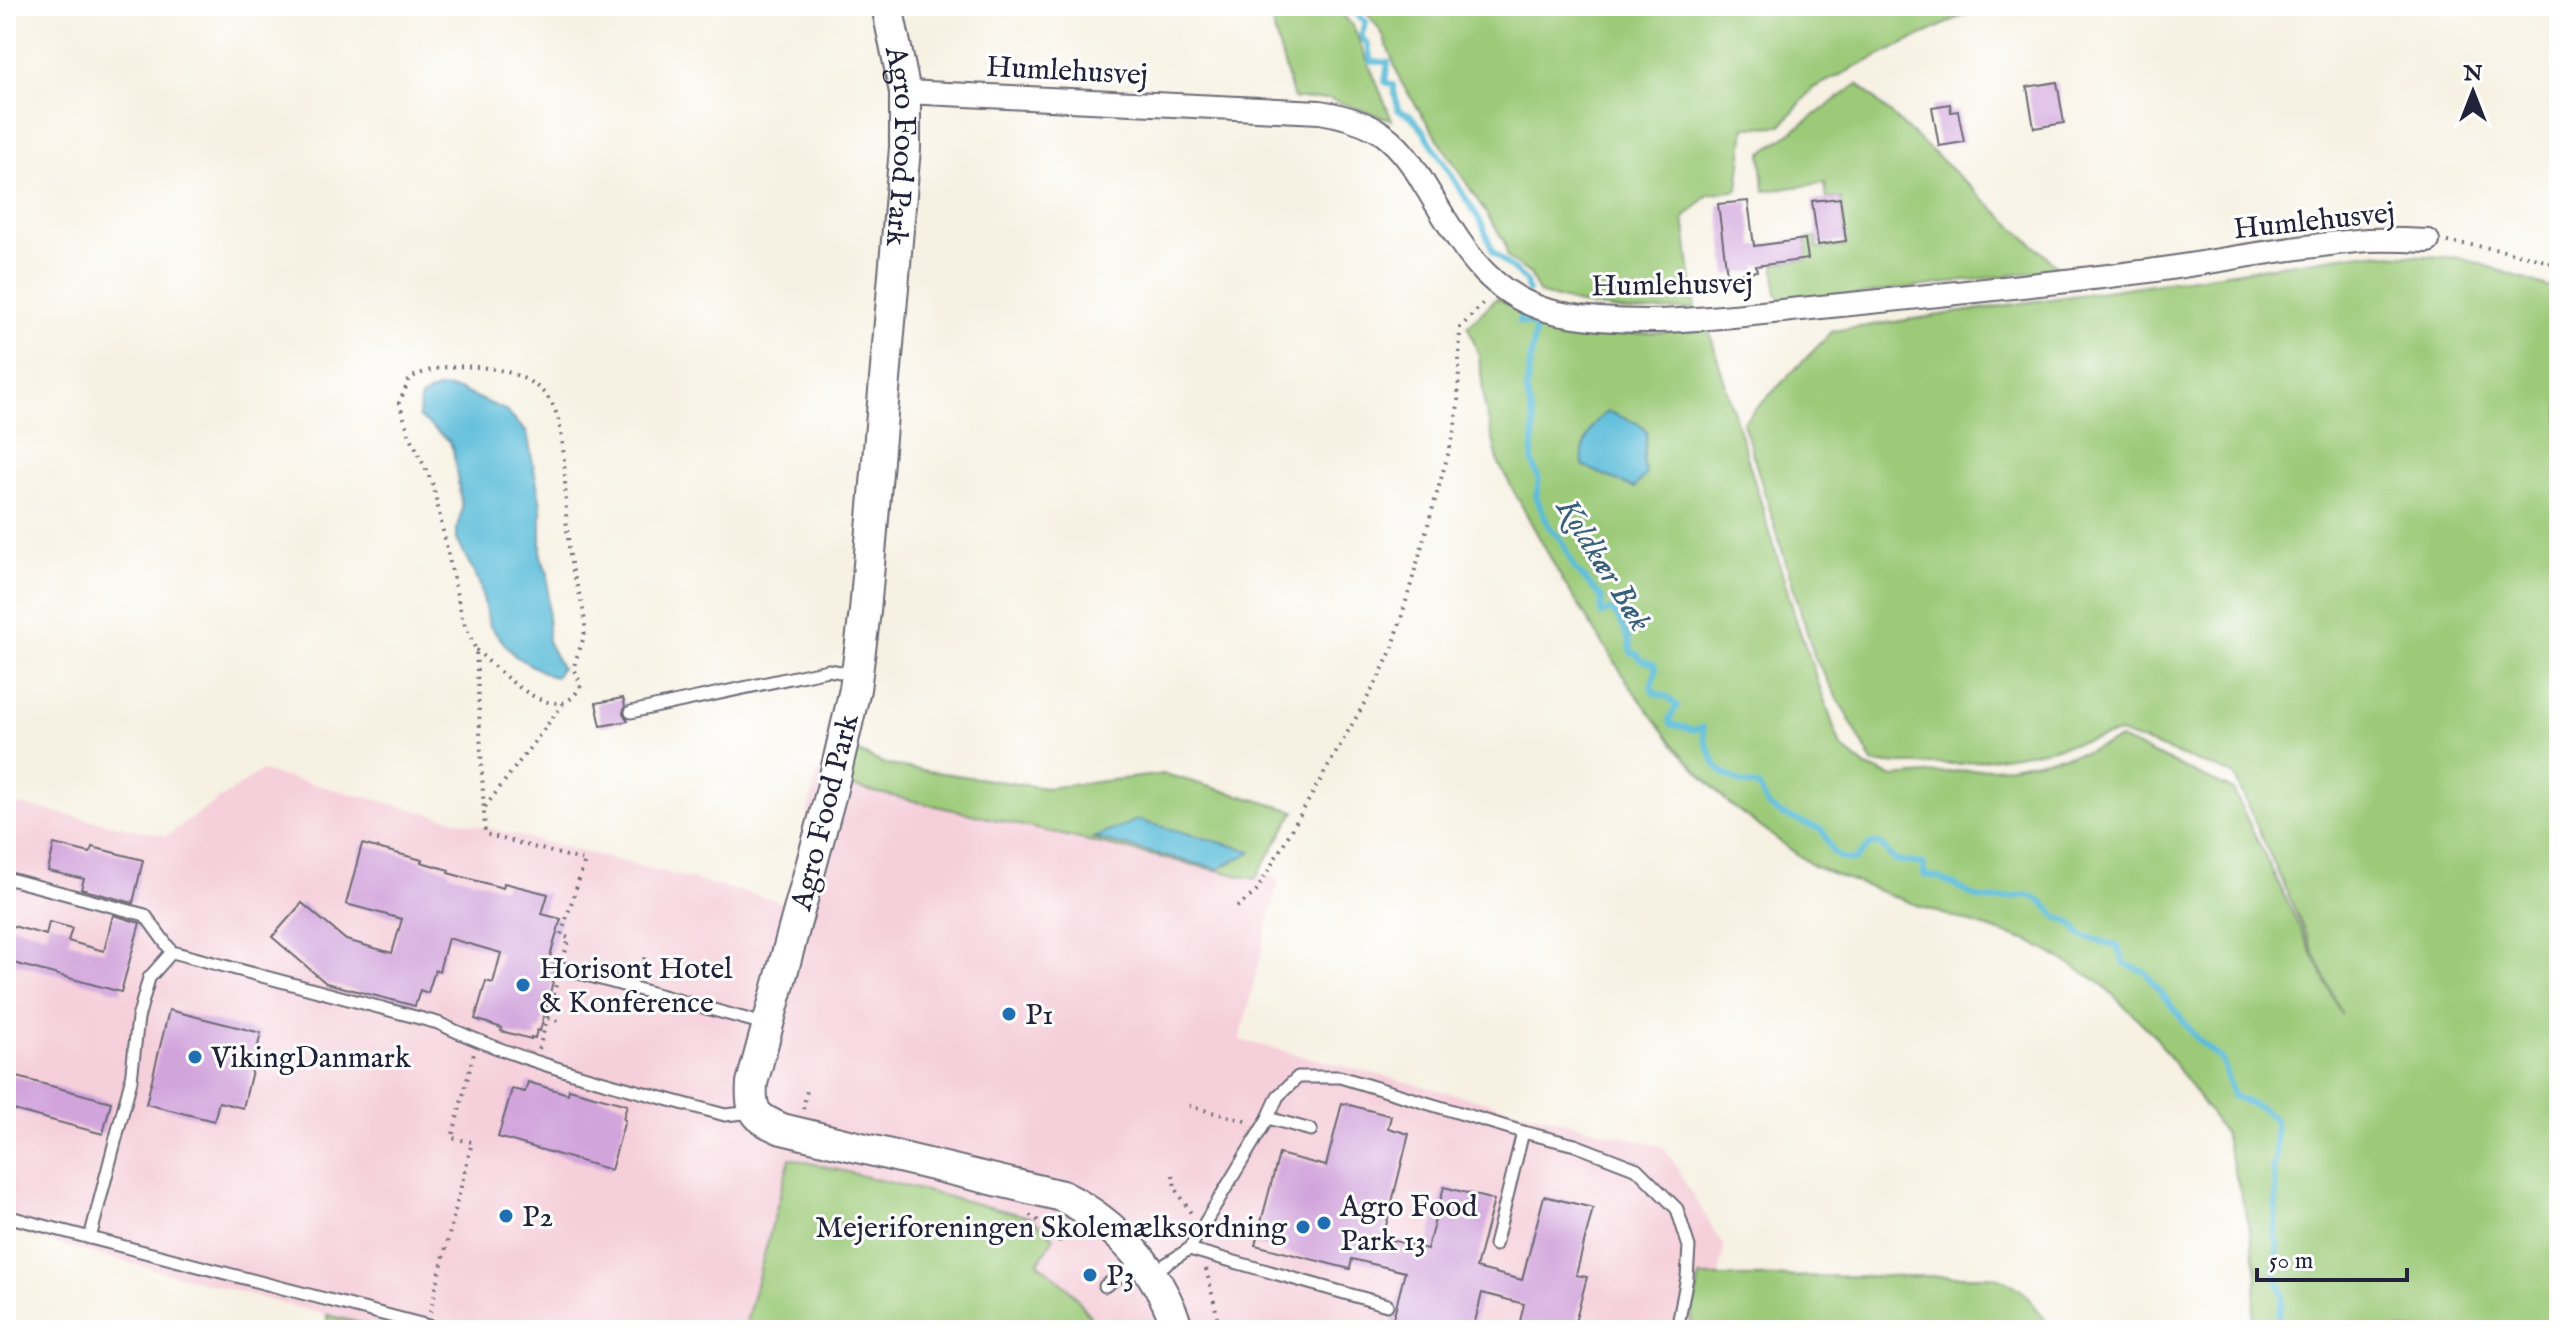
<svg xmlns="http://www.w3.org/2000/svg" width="2565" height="1336" viewBox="0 0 2565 1336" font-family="'IM FELL English',serif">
<rect width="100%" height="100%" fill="#fff"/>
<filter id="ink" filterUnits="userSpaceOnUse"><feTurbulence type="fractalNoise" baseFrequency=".0125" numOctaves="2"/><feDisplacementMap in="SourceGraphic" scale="16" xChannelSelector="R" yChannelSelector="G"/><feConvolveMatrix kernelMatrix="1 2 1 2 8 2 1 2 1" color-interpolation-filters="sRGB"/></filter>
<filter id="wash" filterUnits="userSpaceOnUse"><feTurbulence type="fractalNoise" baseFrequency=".006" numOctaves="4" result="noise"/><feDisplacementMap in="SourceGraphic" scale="32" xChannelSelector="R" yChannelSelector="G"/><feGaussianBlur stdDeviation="1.8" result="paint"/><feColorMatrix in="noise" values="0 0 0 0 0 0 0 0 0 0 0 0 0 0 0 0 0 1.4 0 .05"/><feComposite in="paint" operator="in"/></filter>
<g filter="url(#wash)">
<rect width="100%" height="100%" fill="#f6f1e2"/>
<!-- built -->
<polygon fill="#f5cfda" points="818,770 1279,878 1240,1040 1664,1147 1724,1247 1710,1330 382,1330 6,1230 6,802 166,836 261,771 786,903"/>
<!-- green -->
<g fill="#9cca78" stroke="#5f765a" stroke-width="2">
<polygon points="1267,6 1335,6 1353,26 1392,120 1329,99 1294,99"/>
<polygon points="1362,6 1982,6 1813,88 1781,126 1745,127 1738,190 1708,195 1684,218 1695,309 1630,312 1575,303 1538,293 1531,275 1508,258 1504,241 1401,82 1382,33"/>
<polygon points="1858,84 2060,269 1782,304 1776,290 1775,264 1807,259 1806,239 1817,238 1818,249 1846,246 1841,198 1827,199 1825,183 1764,191 1761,154"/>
<polygon points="2362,253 2463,258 2559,291 2559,1330 2251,1330 2257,1274 2248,1220 2224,1133 2154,1035 2100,982 2031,942 1919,906 1813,866 1728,803 1677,749 1630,686 1563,581 1499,464 1485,407 1479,356 1468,326 1497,298 1540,321 1629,334 1709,330 1797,623 1841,747 1866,767 1894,777 2005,767 2086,752 2120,739 2233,790 2342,1015 2234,775 2120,733 2040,751 1959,764 1874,764 1815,658 1743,422 1833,331"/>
<polygon points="856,751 887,765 1045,788 1165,774 1295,811 1255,879 853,787 845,783"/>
<path d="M790,1158L1030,1217L1054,1237L1038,1263C1063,1282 1084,1301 1097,1330H744Z"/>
<path d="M1989,1276C2023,1281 2033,1305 2053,1330H1689L1700,1277Z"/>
<polygon points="327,1315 388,1330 327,1330"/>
</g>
<!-- water -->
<g fill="#5abcd9" stroke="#3e6f8a" stroke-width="2">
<polygon points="441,388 460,390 505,410 527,433 541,505 541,557 548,574 548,643 561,668 555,677 548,675 515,656 489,625 479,582 457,540 457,530 462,508 453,449 448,440 419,417 420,399 430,392"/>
<path d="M1609,412L1639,424L1647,432L1643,462L1646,475L1634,488L1583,466C1580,447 1591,419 1609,412Z"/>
<polygon points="1137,820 1252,851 1253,851 1218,869 1093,838"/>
</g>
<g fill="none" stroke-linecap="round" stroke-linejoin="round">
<!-- stream -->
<g stroke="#5abcd9" stroke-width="6">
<polyline points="1348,6 1366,22 1361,36 1368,45 1371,62 1388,62 1385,82 1393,85 1398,110 1411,116 1425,133 1483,226 1493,252 1526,281 1528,291"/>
<path d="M1521,314L1519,322L1536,325L1526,389L1534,425L1532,461L1539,479L1536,497L1549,527L1561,540L1575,569L1602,598L1601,614L1610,610C1622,618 1630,639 1631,653L1637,654L1641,660L1654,664L1656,670L1651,687L1654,693L1668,697L1677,706L1669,719L1671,724L1693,730L1703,727L1705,741L1716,765L1723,773L1742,783L1759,787L1768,806L1781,814L1822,830C1833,850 1830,859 1855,860L1871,844H1880L1894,860L1924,864V875L1941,878L1945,882C1959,884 1967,895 1979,898C2017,907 2025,876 2058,918C2070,920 2074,924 2080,935L2117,946L2125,964L2145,972L2198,1040L2222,1060L2233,1096L2263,1109L2275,1120L2276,1157L2273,1167L2276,1195L2275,1235L2278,1243L2275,1273L2283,1295L2278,1318L2281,1330"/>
</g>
</g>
<g id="blocks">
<!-- building -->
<g fill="#d2a4dc">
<polygon points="2057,82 2064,123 2034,128 2027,87"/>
<polygon points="1950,104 1951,112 1958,111 1964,142 1939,146 1932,107"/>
<polygon points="1840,198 1846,241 1818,245 1812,201"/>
<polygon points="1748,201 1754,246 1805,239 1808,259 1756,266 1757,271 1727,275 1718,204"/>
<polygon points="623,698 625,706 623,713 628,721 601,726 596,703"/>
<polygon points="54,844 90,853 92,847 143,860 133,903 81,889 84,879 48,871"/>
<polygon points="362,844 422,860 421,862 449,870 448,873 503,888 504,883 548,894 542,914 561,919 549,960 556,961 553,967 555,974 540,1031 537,1030 535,1038 531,1037 531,1039 501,1031 502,1028 475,1019 486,981 493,983 501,953 448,938 439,971 435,970 428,993 420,990 415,1006 326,983 272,937 302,903 346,940 392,953 402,919 346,904"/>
<polygon points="113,915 140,923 121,992 6,961 6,924 46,935 49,922 72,928 68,941 104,951"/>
<polygon points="169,1010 261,1033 243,1108 219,1102 214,1121 146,1104"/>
<polygon points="6,1074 111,1102 103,1134 6,1108"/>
<polygon points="528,1082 568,1094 569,1089 627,1105 623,1119 625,1120 611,1170 498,1137 512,1089 525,1092"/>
<polygon points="1342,1103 1391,1116 1388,1128 1409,1134 1383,1238 1427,1249 1444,1187 1494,1200 1476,1268 1522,1280 1544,1196 1593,1208 1576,1275 1587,1277 1573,1330 1518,1330 1524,1304 1482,1293 1473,1330 1390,1330 1405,1272 1352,1259 1350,1269 1255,1245 1279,1154 1326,1166"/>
</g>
</g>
</g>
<g filter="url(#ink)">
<use href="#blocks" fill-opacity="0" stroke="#6c6a75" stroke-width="2"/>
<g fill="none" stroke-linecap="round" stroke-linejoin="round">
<!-- lane casing -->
<g stroke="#6c6a75" stroke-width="15">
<g id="lane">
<polyline points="631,712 828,670 854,674"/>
<path d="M6,878L145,915L172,952L438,1023C528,1066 629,1088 725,1115L754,1112"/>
<polyline points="561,968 768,1025"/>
<polyline points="1268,1118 1278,1096 1298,1077 1340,1077 1523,1132"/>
<polyline points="6,1216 444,1330"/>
<polyline points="90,1238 131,1080 138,1018 149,978 172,952"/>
<polyline points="1495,1245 1523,1132 1575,1145 1637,1169 1677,1209 1689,1247 1687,1277 1677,1330"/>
<polyline points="1189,1249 1387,1305"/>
<polyline points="1152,1273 1189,1249 1268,1118 1311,1130"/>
<polyline points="1105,1286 1142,1261"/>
</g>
</g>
<!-- street casing -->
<g stroke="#6c6a75" stroke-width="26">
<path id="street" d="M905,92L1320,112C1340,115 1358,120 1377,130C1398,143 1412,163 1424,184C1460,242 1485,297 1558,313C1641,330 1728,316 1811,308C1921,297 2031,286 2141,272C2216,262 2292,246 2368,240C2388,239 2408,240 2428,241"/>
</g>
<!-- secondary casing -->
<g stroke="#6c6a75" stroke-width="34">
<g id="secondary">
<path id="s1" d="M887,6L905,92V148L865,611L855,689L831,793L752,1083C750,1113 756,1118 782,1129L1062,1196C1118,1224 1159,1270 1178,1330"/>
</g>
</g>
<!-- path -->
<g stroke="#6c6a75" stroke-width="4" stroke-dasharray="2 6" stroke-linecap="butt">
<path d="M2447,242C2485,246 2522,254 2559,265"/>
<path d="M476,650C499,670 558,734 581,685L574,668C576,654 585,641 585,627C585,607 576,586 572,567C569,555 569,542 567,530C564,497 568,429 551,402C538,381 511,371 488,368C459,365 437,365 410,378L399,403L409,433L433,485L462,618L476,650L485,834L585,861L561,935L569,938L565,953"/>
<polyline points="485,807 563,704"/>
<polyline points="1237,907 1256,892 1377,681 1393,647 1453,437 1458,405 1460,328 1486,300"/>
<polyline points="640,975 646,952"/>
<polyline points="548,1018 561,1022"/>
<polyline points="539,1049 557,981"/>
<polyline points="1189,1106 1249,1122"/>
<polyline points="803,1109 808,1086"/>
<polyline points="1173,1175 1175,1187 1192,1215"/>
<polyline points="1030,1215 1059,1236 1060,1245"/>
<polyline points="1206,1269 1217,1314 1215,1330"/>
<polyline points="430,1312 472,1142 452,1138 474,1053"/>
</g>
<!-- lane -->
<use href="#lane" stroke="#fff" stroke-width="11"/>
<!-- street -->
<use href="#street" stroke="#fff" stroke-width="22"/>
<!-- secondary -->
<use href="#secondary" stroke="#fff" stroke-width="30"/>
</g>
</g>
<!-- markers -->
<g fill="#1f6fb2" stroke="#fff" stroke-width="3">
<circle cx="523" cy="985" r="8"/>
<circle cx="1009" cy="1014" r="8"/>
<circle cx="195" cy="1057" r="8"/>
<circle cx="506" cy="1216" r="8"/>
<circle cx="1324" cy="1223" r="8"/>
<circle cx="1303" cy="1227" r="8"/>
<circle cx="1090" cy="1275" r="8"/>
</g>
<g text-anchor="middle" stroke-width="6" stroke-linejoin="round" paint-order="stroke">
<!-- street labels -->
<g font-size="30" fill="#22223b" stroke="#fff">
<text transform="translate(1067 70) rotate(3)" y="10">Humlehusvej</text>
<text dy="10" stroke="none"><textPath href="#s1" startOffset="142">Agro Food Park</textPath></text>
<text transform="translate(2314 220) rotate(-6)" y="10">Humlehusvej</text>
<text transform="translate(1672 284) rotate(-1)" y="10">Humlehusvej</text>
<text transform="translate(824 812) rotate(-76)" y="10">Agro Food Park</text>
</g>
<!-- poi labels -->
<g font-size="30" fill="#22223b" stroke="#fff" text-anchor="start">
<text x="539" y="978">Horisont Hotel<tspan x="539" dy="34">&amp; Konference</tspan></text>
<text x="1025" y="1024">P1</text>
<text x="211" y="1067">VikingDanmark</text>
<text x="1340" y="1216">Agro Food<tspan x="1340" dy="34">Park 13</tspan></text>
<text x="522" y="1226">P2</text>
<text x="1287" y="1237" text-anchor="end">Mejeriforeningen Skolemælksordning</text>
<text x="1106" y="1285">P3</text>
</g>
<!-- water labels -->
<g font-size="32" font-style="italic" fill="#38607a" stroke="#fff">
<text transform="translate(1605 564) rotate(58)" y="11">Koldkær Bæk</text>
</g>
</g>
<!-- margin -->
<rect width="2565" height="1336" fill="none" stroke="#fff" stroke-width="32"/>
<!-- north arrow -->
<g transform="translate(2473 92)" stroke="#ffffff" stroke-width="6" paint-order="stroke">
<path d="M0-6L14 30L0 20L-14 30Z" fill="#22223b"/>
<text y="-12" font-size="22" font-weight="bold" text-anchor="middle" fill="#22223b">N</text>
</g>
<!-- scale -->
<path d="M2257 1268v12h150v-12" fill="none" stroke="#22223b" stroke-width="4"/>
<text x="2269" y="1268" font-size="24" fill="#22223b" stroke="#ffffff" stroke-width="6" paint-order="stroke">50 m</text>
</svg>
